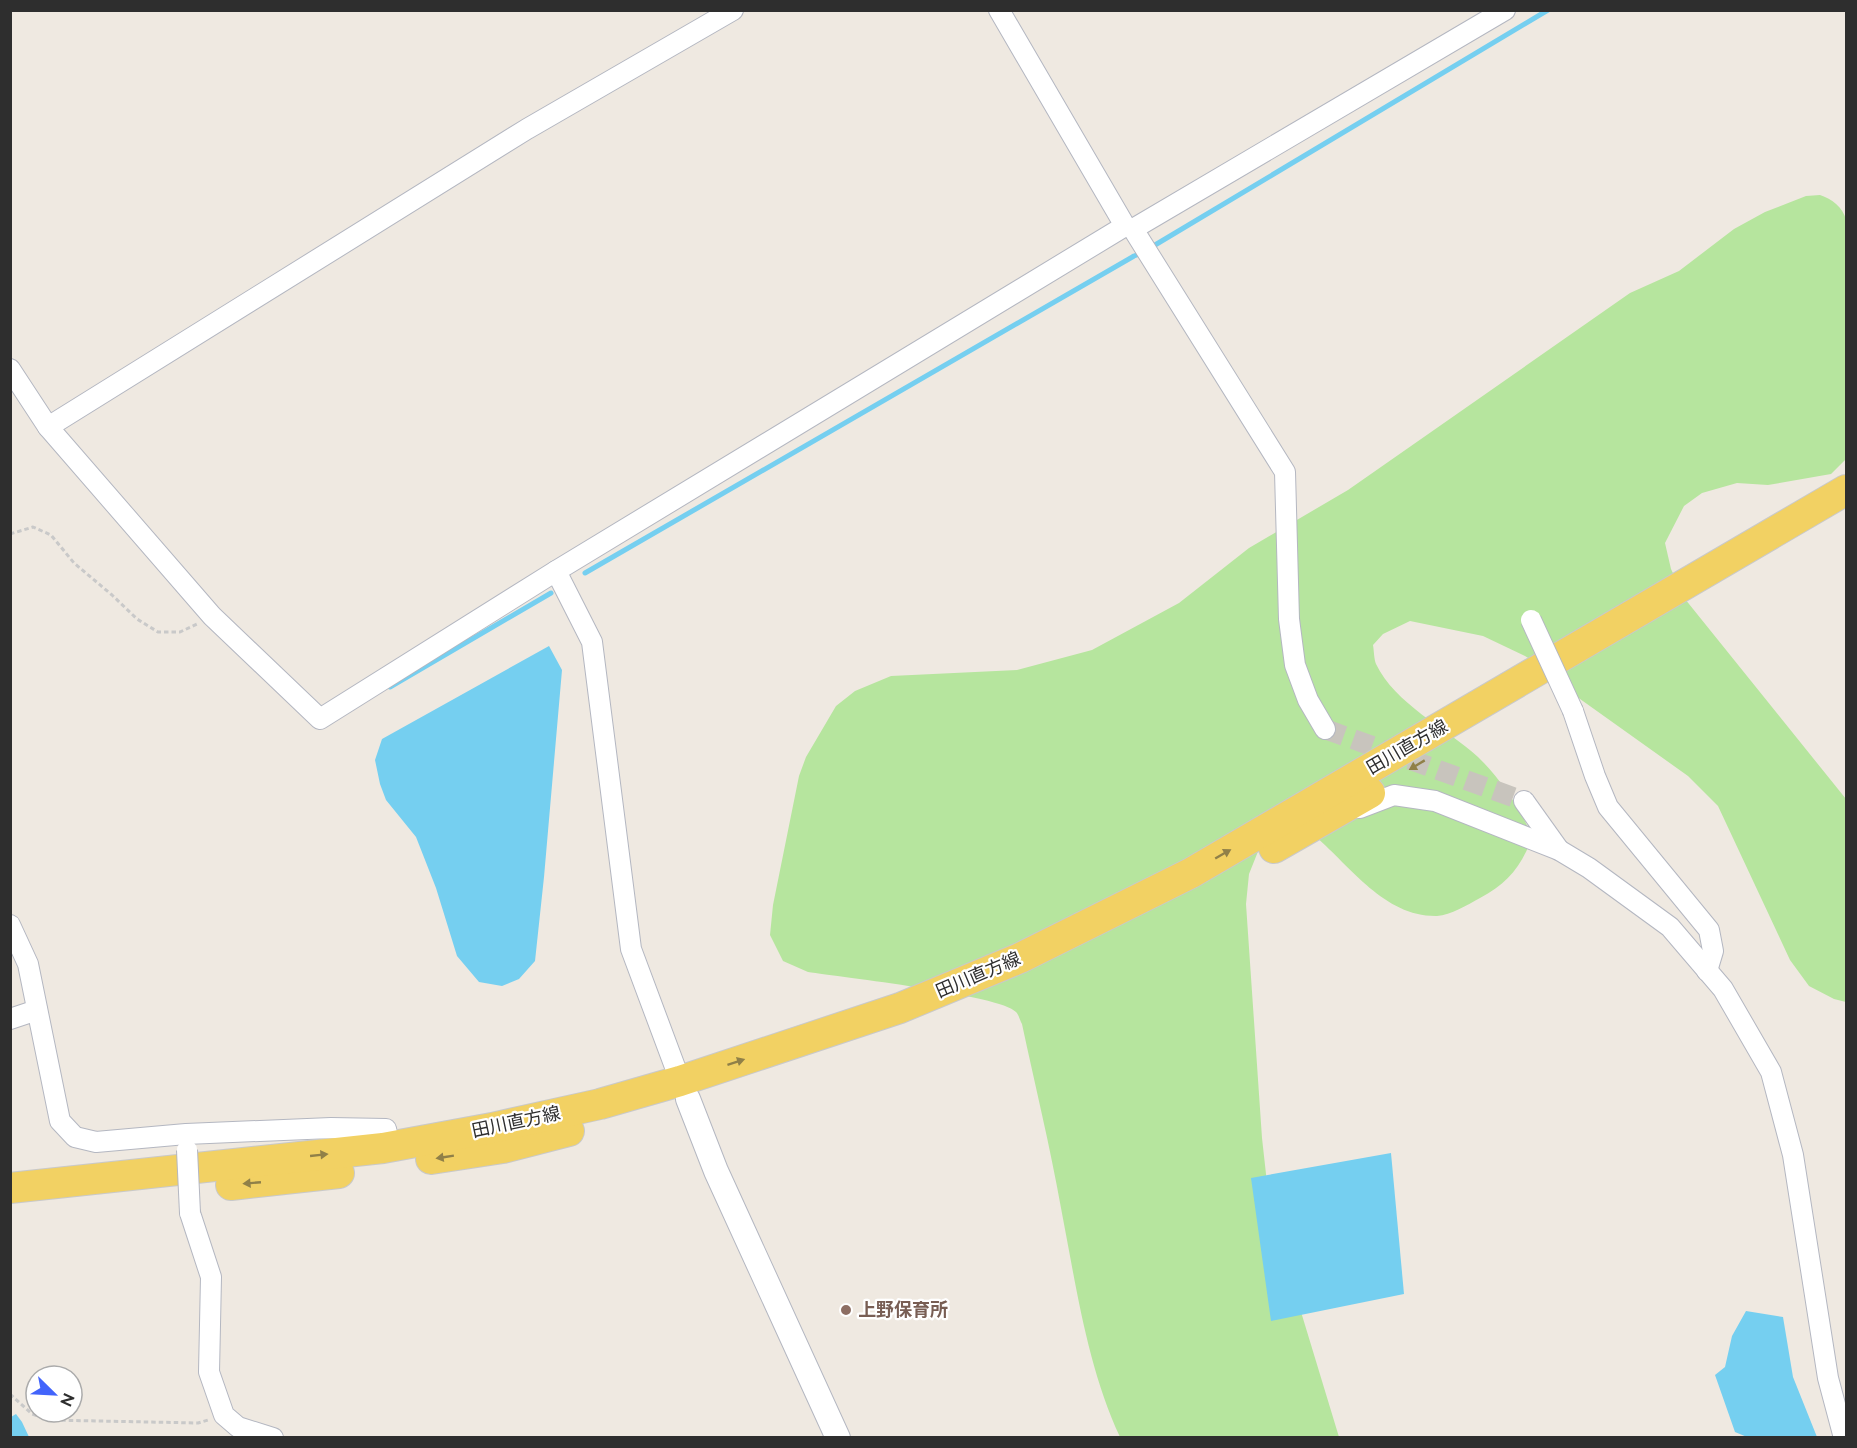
<svg xmlns="http://www.w3.org/2000/svg" width="1857" height="1448" viewBox="0 0 1857 1448" font-family="Raleway,'Noto Sans JP',sans-serif">
<rect width="100%" height="100%" fill="#efe9e1"/>
<!-- green -->
<path fill="#b6e59e" d="M1820,195C1832,199 1843,207 1846,220V459L1831,474L1768,485L1737,483L1702,493L1684,506L1665,543L1671,569L1685,599L1846,799V1002L1834,999L1809,986L1790,960L1718,806L1688,776L1559,684L1546,669L1525,656L1483,636L1410,621L1383,634L1373,645C1374,651 1374,659 1376,664C1395,704 1446,728 1478,757C1499,777 1522,810 1532,837C1522,866 1507,884 1480,898C1467,905 1451,915 1437,916C1385,917 1351,867 1316,837L1259,849L1249,874L1246,904L1262,1138L1268,1192L1288,1269L1339,1437H1120C1087,1366 1076,1285 1061,1208C1050,1146 1035,1085 1022,1024C1020,1021 1019,1015 1016,1012C1001,995 840,977 808,972L783,961L770,935L773,905L799,776L806,757L836,706L855,691L891,676L1017,670L1092,650L1179,603L1249,548L1348,490L1630,293L1679,271L1734,229L1765,212L1806,196Z"/>
<!-- water -->
<g fill="#75cff0">
<polygon points="549,646 562,670 544,877 535,961 519,979 502,986 479,982 457,956 436,888 416,837 386,800 380,784 375,760 382,739"/>
<polygon points="1391,1153 1404,1294 1271,1321 1251,1178"/>
<polygon points="1746,1311 1783,1317 1793,1377 1817,1437 1747,1437 1735,1432 1715,1375 1725,1367 1732,1336"/>
<polygon points="16,1414 22,1422 29,1437 11,1437 11,1417"/>
</g>
<g fill="none" stroke-linecap="round" stroke-linejoin="round">
<!-- stream -->
<g stroke="#75cff0" stroke-width="5">
<polyline points="1150,248 1548,10"/>
<polyline points="585,573 1134,256 1142,253"/>
<polyline points="390,687 551,593"/>
</g>
<!-- minor-tunnel -->
<polyline stroke="#c8c4bd" stroke-width="20" stroke-dasharray="20 10" stroke-linecap="butt" points="1325,729 1524,801"/>
<!-- minor casing -->
<g stroke="#b4b7c1" stroke-width="22">
<g id="minor">
<polyline points="999,10 1125,226 1133,229 1285,472 1289,619 1295,665 1308,700 1325,729"/>
<polyline points="1133,229 1505,10"/>
<polyline points="10,369 48,427 212,616 320,719 556,571 1125,226"/>
<polyline points="48,427 527,129 733,10"/>
<polyline points="556,571 592,642 631,949 684,1091"/>
<polyline points="1573,711 1595,776 1608,807 1709,930 1713,951 1707,971"/>
<polyline points="1524,801 1559,850"/>
<polyline points="1360,808 1394,795 1435,801 1559,850 1589,868 1670,927 1723,989 1771,1072 1793,1155 1828,1378 1844,1438"/>
<polyline points="10,925 28,964 60,1121 75,1137 96,1142 186,1134 331,1128 386,1129 390,1147"/>
<polyline points="10,1019 37,1010"/>
<polyline points="190,1213 211,1277 209,1372 224,1415 238,1427 273,1438"/>
</g>
</g>
<!-- tertiary casing -->
<g stroke="#b4b7c1" stroke-width="26">
<polyline id="tertiary" points="688,1099 716,1171 838,1438"/>
</g>
<!-- primary casing -->
<g stroke="#c9c9c9" stroke-width="32">
<g id="primary">
<polyline points="1274,848 1370,793"/>
<polyline points="431,1159 503,1148 569,1131"/>
<polyline points="231,1185 339,1173"/>
<polyline points="10,1188 383,1148 492,1128 600,1104 680,1081 900,1008 1020,958 1191,873 1846,490"/>
</g>
</g>
<!-- path -->
<g stroke="#c9c9c9" stroke-width="3" stroke-dasharray="4.5 3" stroke-linecap="butt">
<polyline points="10,534 33,527 51,535 74,563 112,595 137,619 158,632 180,632 197,624"/>
<polyline points="10,1394 32,1414 49,1420 198,1423 208,1420"/>
</g>
<!-- minor -->
<use href="#minor" stroke="#fff" stroke-width="20"/>
<!-- tertiary -->
<use href="#tertiary" stroke="#fff" stroke-width="24"/>
<!-- primary -->
<use href="#primary" stroke="#f2d163" stroke-width="30"/>
<!-- minor-bridge casing -->
<g stroke="#b4b7c1" stroke-width="22" stroke-linecap="butt">
<g id="minor-bridge">
<polyline points="1531,620 1573,711"/>
<polyline points="187,1150 190,1213"/>
</g>
</g>
<!-- minor-bridge -->
<use href="#minor-bridge" stroke="#fff" stroke-width="20"/>
</g>
<!-- one-way arrows -->
<defs><path id="oneway-solid" d="M-6-.8H1V-3.2L6.5 0L1 3.2V.8H-6Z" transform="scale(1.5)"/></defs>
<g fill="#908048">
<use href="#oneway-solid" transform="translate(1417 765) rotate(149)"/>
<use href="#oneway-solid" transform="translate(1223 854) rotate(-30)"/>
<use href="#oneway-solid" transform="translate(736 1062) rotate(-18)"/>
<use href="#oneway-solid" transform="translate(319 1155) rotate(-6)"/>
<use href="#oneway-solid" transform="translate(445 1157) rotate(171)"/>
<use href="#oneway-solid" transform="translate(252 1183) rotate(175)"/>
</g>
<!-- markers -->
<circle fill="#8d6e63" stroke="#fff" stroke-width="2" cx="846" cy="1310" r="6"/>
<g text-anchor="middle" stroke-width="4.5" stroke-linejoin="round" paint-order="stroke">
<!-- street labels -->
<g font-size="18" fill="#2e2e2e" stroke="#fff">
<text transform="translate(1407 747) rotate(-30)" y="6">田川直方線</text>
<text transform="translate(978 975) rotate(-23)" y="6">田川直方線</text>
<text transform="translate(516 1122) rotate(-12)" y="6">田川直方線</text>
</g>
<!-- education labels -->
<g font-size="18" font-weight="bold" fill="#785e54" stroke="#fff" text-anchor="start">
<text x="858" y="1316">上野保育所</text>
</g>
</g>
<!-- border -->
<rect width="1857" height="1448" fill="none" stroke="#2e2e2e" stroke-width="24"/>
<!-- north arrow -->
<g transform="translate(54 1394) rotate(114)"><circle r="28" fill="#ffffff" stroke="#ababab" stroke-width="1.5"/>
<path d="M0-4.5L10 22L0 15L-10 22Z" fill="#4264fb"/>
<text y="-9" font-size="16" font-weight="bold" text-anchor="middle" fill="#2e2e2e">N</text>
</g>
</svg>
